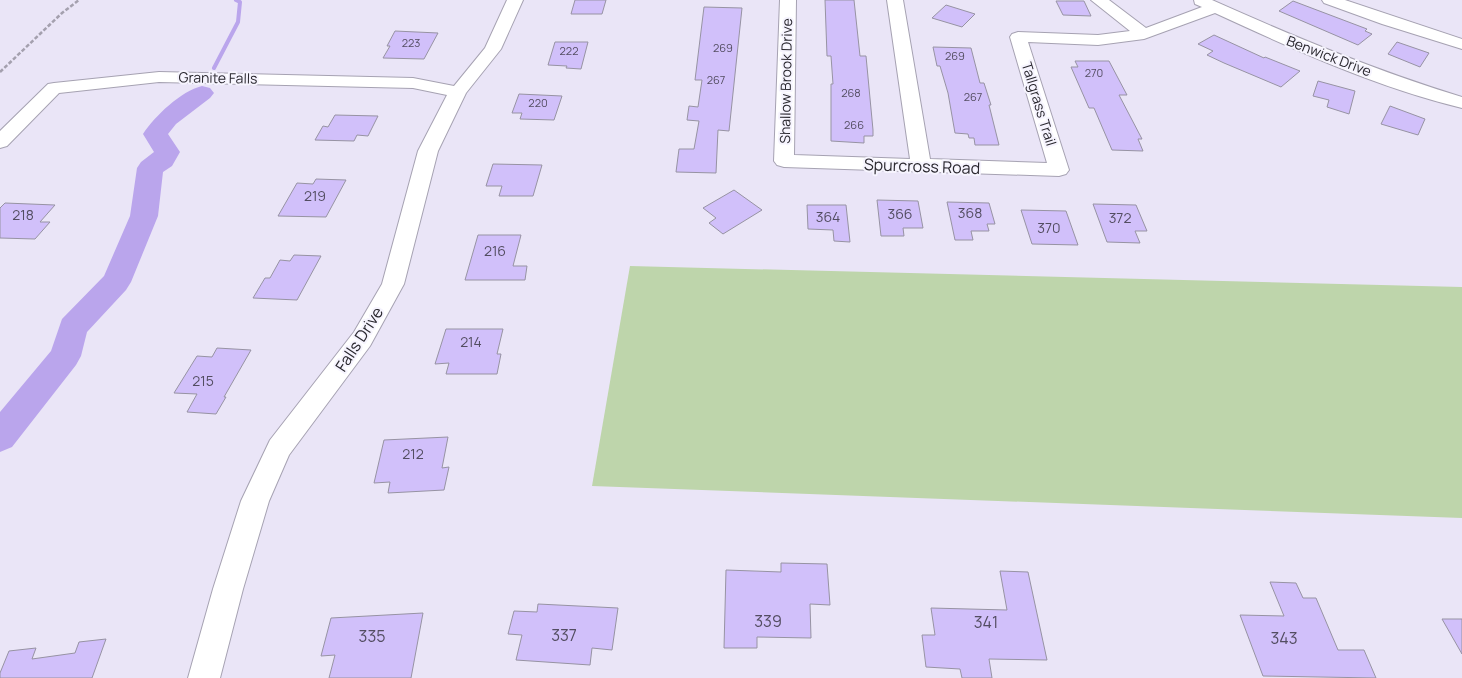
<svg xmlns="http://www.w3.org/2000/svg" width="1462" height="678" viewBox="0 0 1462 678" font-family="Manrope,sans-serif">
<rect width="100%" height="100%" fill="#eae5f7"/>
<!-- green -->
<polygon fill="#bed5ab" points="630,266 1462,287 1462,518 592,486"/>
<g fill="none" stroke-linecap="round" stroke-linejoin="round">
<!-- stream -->
<polyline stroke="#baa5ec" stroke-width="4" points="214,68 238,22 240,2 236,0"/>
<!-- river -->
<path fill="#baa5ec" fill-rule="evenodd" d="M202,86L210,88L214,93L210,98L176,124L168,134L180,152L172,166L163,172L158,216L131,282L126,290L87,332L81,356L76,365L12,447L0,452V412L51,351L62,319L104,276L130,216L137,168L141,162L154,152L143,134C155,116 181,91 202,86Z"/>
</g>
<!-- building -->
<g fill="#d1c0fa" stroke="#9793a3">
<polygon points="575,0 606,0 602,14 571,14"/>
<polygon points="825,0 854,0 860,56 866,56 873,130 873,136 864,136 864,143 831,141 831,84 833,84 831,56 827,56"/>
<polygon points="1056,1 1084,1 1091,16 1063,15"/>
<polygon points="1293,1 1367,29 1365,31 1372,34 1358,45 1279,11"/>
<polygon points="946,5 975,14 962,27 932,18"/>
<polygon points="704,7 742,8 729,131 718,130 716,173 676,172 679,149 694,149 699,121 687,120 689,106 698,107 702,80 695,80"/>
<polygon points="395,31 438,33 424,59 383,58 390,46 387,46"/>
<polygon points="1214,35 1264,58 1265,57 1300,71 1281,87 1224,63 1207,55 1213,51 1198,44"/>
<polygon points="555,42 588,42 581,69 566,68 567,66 548,65"/>
<polygon points="1397,42 1429,53 1420,67 1388,54"/>
<polygon points="933,47 971,48 980,83 984,83 991,105 989,105 999,145 975,145 974,138 969,138 968,134 955,133 948,93 940,66 937,66"/>
<polygon points="1075,61 1109,61 1127,95 1119,95 1142,139 1138,139 1143,151 1112,150 1094,108 1089,108 1071,67 1078,67"/>
<polygon points="1318,81 1355,91 1349,114 1327,107 1329,100 1313,96"/>
<polygon points="519,94 562,96 554,120 520,119 522,113 512,113"/>
<polygon points="1390,106 1425,119 1418,135 1381,124"/>
<polygon points="335,115 378,116 368,136 357,135 354,141 315,140 323,126 328,127"/>
<polygon points="493,164 542,165 533,196 499,196 502,186 486,186"/>
<polygon points="316,179 346,180 326,217 278,216 297,183 313,184"/>
<polygon points="734,190 762,210 723,234 709,223 716,218 703,208"/>
<polygon points="877,200 918,201 923,228 903,228 904,236 881,236"/>
<polygon points="947,202 989,203 995,224 987,224 989,231 971,231 973,240 955,240"/>
<polygon points="5,203 55,205 40,222 50,222 35,239 0,238 0,208"/>
<polygon points="1093,204 1136,205 1147,231 1135,231 1140,243 1107,242"/>
<polygon points="807,205 846,205 850,242 834,241 833,230 808,229"/>
<polygon points="1021,210 1066,211 1078,245 1032,244"/>
<polygon points="478,235 521,235 513,266 527,266 525,280 465,280"/>
<polygon points="294,255 321,256 297,300 253,298 265,278 270,278 280,260 290,261"/>
<polygon points="446,329 503,329 497,354 501,354 497,374 446,374 449,363 435,364"/>
<polygon points="217,348 251,350 224,397 226,397 216,414 187,412 197,394 174,393 197,356 212,357"/>
<polygon points="448,437 442,468 449,467 444,490 388,493 390,482 374,483 384,440"/>
<polygon points="781,563 827,564 830,605 810,604 811,638 757,637 757,648 724,648 726,570 781,572"/>
<polygon points="1000,571 1028,572 1047,660 989,659 992,678 962,678 960,669 926,667 922,635 935,635 931,608 1007,610"/>
<polygon points="1270,582 1296,583 1303,598 1316,598 1338,650 1364,650 1376,678 1263,676 1240,615 1284,616"/>
<polygon points="538,604 618,608 612,650 592,648 590,665 516,660 522,635 508,634 514,611 537,612"/>
<polygon points="423,613 411,678 329,678 335,655 321,656 331,618"/>
<polygon points="1442,619 1462,619 1462,654"/>
<polygon points="106,639 92,678 0,678 0,673 9,651 36,648 32,659 75,653 79,642"/>
</g>
<g fill="none" stroke-linecap="round" stroke-linejoin="round">
<!-- minor casing -->
<g stroke="#a6a2b2" stroke-width="2">
<g id="minor">
<polygon points="507,0 523,0 501,49 466,93 438,151 404,284 370,346 289,455 269,501 243,589 220,678 188,678 213,589 241,501 270,440 354,332 382,284 418,151 447,95 413,88 159,82 59,93 7,146 0,148 0,131 48,84 54,83 159,72 413,78 454,86 485,48"/>
<path d="M780,0H796L794,155L910,159L887,0H903L930,159L1047,163L1010,37L1012,34L1018,32L1098,35L1130,31L1091,0H1109L1146,28L1202,7L1195,4L1194,0H1212C1295,37 1374,70 1462,97V108C1376,87 1295,50 1215,13L1144,39L1098,45L1028,42L1069,170L1066,174L1059,176L784,167L777,165L774,161Z"/>
<polygon points="1322,0 1345,0 1462,39 1462,49 1382,24 1324,3"/>
</g>
</g>
<!-- path -->
<polyline stroke="#a4a0ae" stroke-width="2.5" stroke-dasharray="4 2" stroke-linecap="butt" points="0,72 62,13 79,0"/>
<!-- minor -->
<use href="#minor" fill="#fff" fill-rule="evenodd"/>
</g>
<g text-anchor="middle" stroke-width="4" stroke-linejoin="round" paint-order="stroke">
<!-- far-number labels -->
<g font-size="11" fill="#534d61">
<text x="411" y="47">223</text>
<text x="723" y="52">269</text>
<text x="569" y="55">222</text>
<text x="955" y="60">269</text>
<text x="1094" y="77">270</text>
<text x="716" y="84">267</text>
<text x="851" y="97">268</text>
<text x="973" y="101">267</text>
<text x="538" y="107">220</text>
<text x="854" y="129">266</text>
</g>
<!-- far-street labels -->
<g font-size="14" fill="#29272e" stroke="#f6f4fe">
<text transform="translate(1329 56) rotate(21)" y="5">Benwick Drive</text>
<text transform="translate(218 78) rotate(1)" y="5">Granite Falls</text>
<text transform="translate(786 81) rotate(-89)" y="5">Shallow Brook Drive</text>
<text transform="translate(1039 104) rotate(73)" y="5">Tallgrass Trail</text>
</g>
<!-- number labels -->
<g font-size="14" fill="#534d61">
<text x="315" y="201">219</text>
<text x="970" y="218">368</text>
<text x="900" y="219">366</text>
<text x="23" y="220">218</text>
<text x="828" y="222">364</text>
<text x="1120" y="223">372</text>
<text x="1049" y="233">370</text>
<text x="495" y="256">216</text>
<text x="471" y="347">214</text>
<text x="203" y="386">215</text>
<text x="413" y="459">212</text>
</g>
<!-- street labels -->
<g font-size="16" fill="#29272e" stroke="#f6f4fe">
<text transform="translate(922 166) rotate(2)" y="6">Spurcross Road</text>
<text transform="translate(359 339) rotate(-57)" y="6">Falls Drive</text>
</g>
<!-- near-number labels -->
<g font-size="16" fill="#534d61">
<text x="768" y="627">339</text>
<text x="986" y="628">341</text>
<text x="564" y="641">337</text>
<text x="372" y="642">335</text>
<text x="1284" y="644">343</text>
</g>
</g>
</svg>
